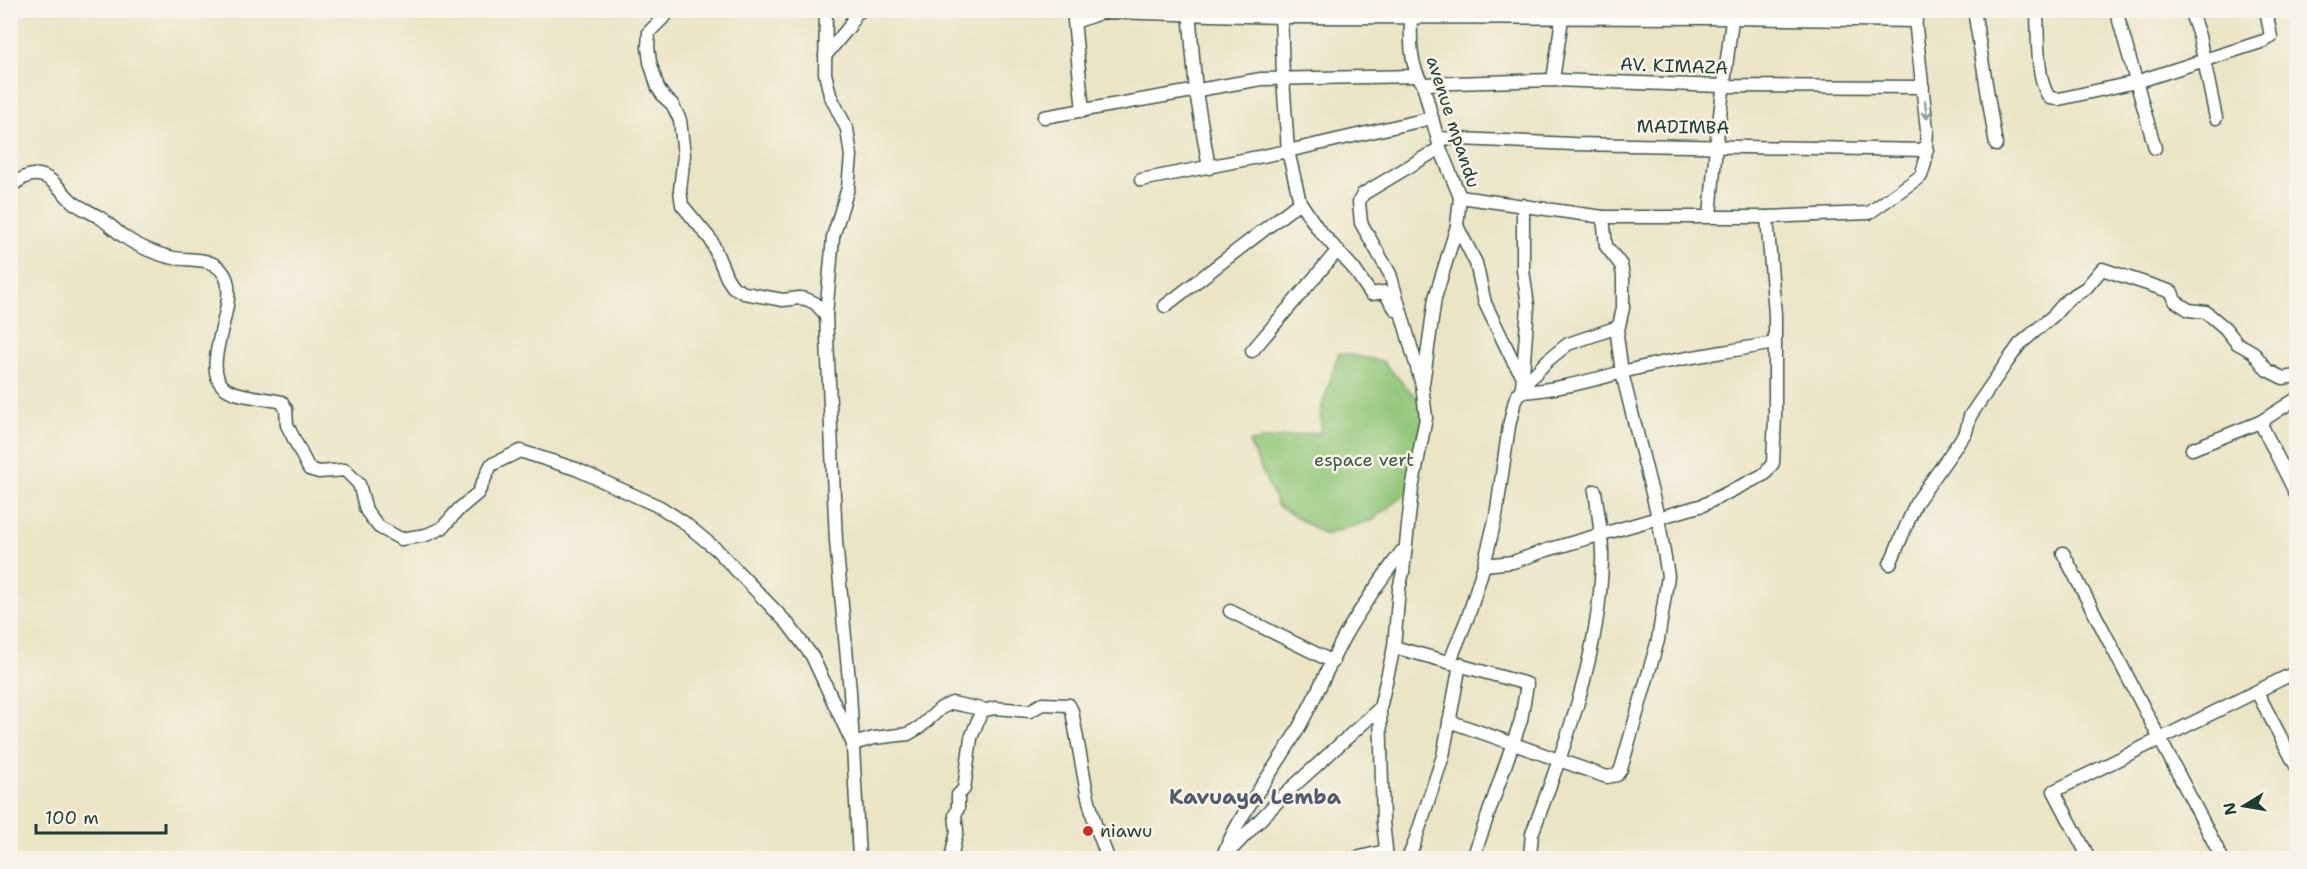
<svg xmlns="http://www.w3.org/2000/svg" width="2307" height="869" viewBox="0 0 2307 869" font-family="'Shantell Sans',sans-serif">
<rect width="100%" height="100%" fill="#f7f3e8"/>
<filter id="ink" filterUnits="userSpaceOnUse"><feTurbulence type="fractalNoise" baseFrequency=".0167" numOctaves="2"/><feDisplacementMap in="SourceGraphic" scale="12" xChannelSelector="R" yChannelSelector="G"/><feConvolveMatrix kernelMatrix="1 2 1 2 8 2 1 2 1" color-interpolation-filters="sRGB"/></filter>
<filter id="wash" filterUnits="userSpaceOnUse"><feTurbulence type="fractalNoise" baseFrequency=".008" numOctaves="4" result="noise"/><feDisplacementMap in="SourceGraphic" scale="24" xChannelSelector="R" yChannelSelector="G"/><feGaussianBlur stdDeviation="1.35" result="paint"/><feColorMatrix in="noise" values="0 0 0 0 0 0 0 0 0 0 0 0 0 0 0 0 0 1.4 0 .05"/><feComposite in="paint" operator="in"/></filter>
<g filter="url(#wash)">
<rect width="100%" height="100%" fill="#ebe4c5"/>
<!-- green -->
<polygon fill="#91c678" stroke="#588256" stroke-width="1.5" points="1339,353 1382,361 1426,408 1412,489 1373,520 1325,535 1278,506 1249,442 1321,432 1321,409"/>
</g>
<g filter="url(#ink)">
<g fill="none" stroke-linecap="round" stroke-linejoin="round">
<!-- minor casing -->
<g stroke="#3e564a" stroke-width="15">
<g id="minor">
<polyline points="671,10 649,32 648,47 650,62 658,88 664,97 672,104 680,120 684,155 680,190 682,205 711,240 727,278 733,287 744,293 783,300 799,298 806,299 815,303 826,315"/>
<polyline points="826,10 825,73 830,95 847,129 851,156 848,188 833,237 826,315 836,541 850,691 859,858"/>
<polyline points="1073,10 1083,111"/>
<polyline points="1189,10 1196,92 1209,168"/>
<polyline points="1281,10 1283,78 1288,151 1300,202 1318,229 1354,269 1371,294 1384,292 1396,310"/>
<path d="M1411,10C1411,35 1408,64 1423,84L1440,148L1460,197L1457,226L1435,298L1423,384"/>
<polyline points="1974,10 1996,145"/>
<path d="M2037,10C2038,33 2036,82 2050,98L2059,99L2136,82L2264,41L2271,37L2266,10"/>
<polyline points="2116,10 2155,148"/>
<polyline points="2190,10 2199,36 2216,118"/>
<polyline points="1075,22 1100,13 1111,12 1281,17 1732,18 1916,21"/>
<polyline points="825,56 849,27 855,14 862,10"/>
<polyline points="1553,80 1563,12"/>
<polyline points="1423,84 1553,80 1723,86 1923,87"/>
<polyline points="1044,117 1261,79 1417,76"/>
<polyline points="1438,138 1573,144 1927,150"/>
<polyline points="1141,180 1288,151 1432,118"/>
<path d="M10,187C18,181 28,173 39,175C53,177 64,195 74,203C83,209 93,213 102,219C109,224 116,231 123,236C137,246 158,255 174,258C191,261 213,256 224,274C242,301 197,367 225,388C237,397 267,398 282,402L286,409L287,425L309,469L319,472L345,470L359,484L366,510L371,517L379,527L401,539L426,535L442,528L459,509L478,493L491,465L520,451L576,469L660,507L682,521L716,549L788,624L812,656L853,744L874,738L908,734L920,727L941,708L952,703L986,710L995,708L1030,711L1042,704L1069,705L1072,711L1087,793L1095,824L1108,858"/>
<polyline points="1460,197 1603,217 1767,217 1869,213 1921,176 1925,163 1927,130 1914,10"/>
<polyline points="1710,216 1716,146 1733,12"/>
<polyline points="1457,226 1476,263 1485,303 1513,361 1523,376"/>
<polyline points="1165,306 1300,202"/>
<polyline points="1252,351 1338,250"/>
<polyline points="1522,387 1548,360 1568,344 1618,327"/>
<path d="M1520,392C1565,390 1607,375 1651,365C1691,356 1733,351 1774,343"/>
<polyline points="2260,422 2296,494"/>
<polyline points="2192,449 2260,422 2296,399"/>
<polyline points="2063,553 2222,858"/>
<polyline points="1890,564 1916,503 1966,432 1970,416 2007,362 2020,344 2054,315 2068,299 2086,288 2102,269 2172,292 2175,301 2189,310 2206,312 2225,328 2237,343 2253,352 2267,370 2283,378 2296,376"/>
<polyline points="1484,565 1513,562 1547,550 1703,505 1765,474 1773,463 1775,416 1775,314 1767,217"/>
<polyline points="1230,611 1333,662"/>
<polyline points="1394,647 1527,684 1521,720 1473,858"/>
<polyline points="1450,661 1469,614 1484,565 1496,516 1509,426 1515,400 1522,387 1528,306 1523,270 1523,205"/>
<polyline points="2257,692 2296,766"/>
<polyline points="1449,721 1607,777 1617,775 1621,769 1658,640 1668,576 1658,517 1622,373 1617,335 1623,308 1623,276 1621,265 1606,246 1603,217"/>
<polyline points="1225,856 1286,793 1380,708"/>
<polyline points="951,858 957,831 955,815 958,808 958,795 964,789 971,738 982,710"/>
<path d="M1222,858C1239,813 1270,777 1294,736C1313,704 1327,669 1344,637C1361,607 1381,580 1401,552"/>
<polyline points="1356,858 1385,851"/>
<polyline points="1387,858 1383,822 1380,708 1394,647 1399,589 1403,572 1412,489 1426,418 1422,385 1390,274 1361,223 1359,202 1363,194 1440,148"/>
<polyline points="1408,858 1414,844 1443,756 1460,664"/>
<path d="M1532,858L1530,855L1532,834C1565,746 1600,655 1602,560C1603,537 1598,514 1595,491"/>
<polyline points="2089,858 2054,791 2296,672"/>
</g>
</g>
<!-- minor -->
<use href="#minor" stroke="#fff" stroke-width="12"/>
</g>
<!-- one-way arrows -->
<defs><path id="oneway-shaft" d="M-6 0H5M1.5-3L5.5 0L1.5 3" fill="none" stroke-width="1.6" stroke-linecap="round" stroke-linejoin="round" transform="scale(1.5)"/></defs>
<use stroke="#8f9e9a" href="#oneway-shaft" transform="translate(1926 110) rotate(84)"/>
</g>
<!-- markers -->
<circle fill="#c8321e" stroke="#f7f3e8" stroke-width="2" cx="1088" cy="831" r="6"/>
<g text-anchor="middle" stroke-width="5" stroke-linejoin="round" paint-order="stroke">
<!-- street labels -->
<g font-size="18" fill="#1f3d34" stroke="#f7f3e8">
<text transform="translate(1674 66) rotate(2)" y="6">AV. KIMAZA</text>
<text transform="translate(1453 122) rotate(72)" y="6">avenue mpandu</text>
<text transform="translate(1683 127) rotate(1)" y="6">MADIMBA</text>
</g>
<!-- park labels -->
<g font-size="18" fill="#365842" stroke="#f7f3e8">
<text x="1364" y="466">espace vert</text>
</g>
<!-- poi labels -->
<g font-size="18" fill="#1f3d34" stroke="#f7f3e8" text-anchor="start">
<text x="1100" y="837">niawu</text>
</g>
<!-- quarter labels -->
<g font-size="21" font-weight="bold" fill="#535c6d" stroke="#f7f3e8">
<text x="1255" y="804">Kavuaya Lemba</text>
</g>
</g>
<!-- margin -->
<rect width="2307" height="869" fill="none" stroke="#f7f3e8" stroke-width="36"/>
<!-- north arrow -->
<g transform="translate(2244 806) rotate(259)" stroke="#f7f3e8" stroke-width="4.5" paint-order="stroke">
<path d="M0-4.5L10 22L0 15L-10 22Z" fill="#1f3d34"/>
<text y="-9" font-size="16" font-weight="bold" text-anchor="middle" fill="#1f3d34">N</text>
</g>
<!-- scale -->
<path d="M36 824v9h130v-9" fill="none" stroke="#1f3d34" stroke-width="3"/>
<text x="45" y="824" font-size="18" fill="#1f3d34" stroke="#f7f3e8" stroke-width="4.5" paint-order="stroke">100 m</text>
</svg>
